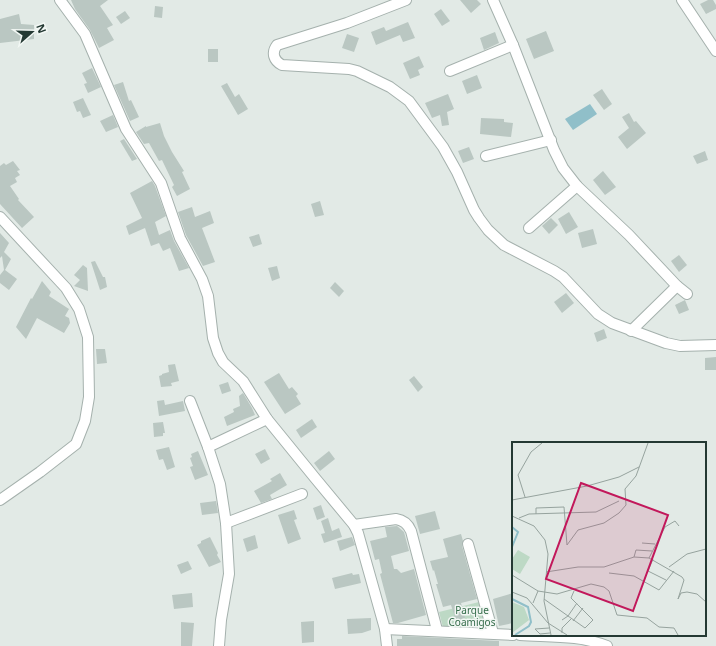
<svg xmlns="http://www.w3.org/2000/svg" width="716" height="646" viewBox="0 0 716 646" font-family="'Noto Sans',sans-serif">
<rect width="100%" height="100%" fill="#e2eae6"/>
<!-- green -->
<polygon fill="#bdd9c5" points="479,602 487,627 443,627 439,612"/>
<!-- water -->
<polygon fill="#90bfc9" points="590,104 597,114 573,130 565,119"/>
<!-- building -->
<g fill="#bac7c2">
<polygon points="71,0 108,0 100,6 113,25 107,28 114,40 99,48 90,30 75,9"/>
<polygon points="460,0 477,0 481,4 471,13"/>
<polygon points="708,0 713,0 716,5 716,9 706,14 700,4"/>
<polygon points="155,6 163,7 162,18 154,17"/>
<polygon points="441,9 450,21 442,26 434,14"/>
<polygon points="125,11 130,18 121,24 116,17"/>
<polygon points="19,14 21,24 34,25 34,39 0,43 0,19"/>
<polygon points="408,22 415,38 403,42 400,35 376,45 371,32 384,27 386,31"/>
<polygon points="546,31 554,51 534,59 526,39"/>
<polygon points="495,32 499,43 484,50 480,38"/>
<polygon points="347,34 359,38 354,52 342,48"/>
<rect x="208" y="49" width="10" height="13"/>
<polygon points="419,56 424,67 418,70 420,75 410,79 403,63"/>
<polygon points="92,68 101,87 88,93 84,84 87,83 82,73"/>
<polygon points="477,75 482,88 467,94 462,81"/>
<polygon points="123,82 129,101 131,100 139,117 130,121 114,85"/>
<polygon points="227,83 235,97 239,94 248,109 238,115 221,86"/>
<polygon points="602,89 612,104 604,110 593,95"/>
<polygon points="448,94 454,109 447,112 449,125 442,126 440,115 432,118 425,103"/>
<polygon points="83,98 91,115 83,118 80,111 77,112 73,102"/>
<polygon points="629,113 634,122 636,121 646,133 627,149 618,137 629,128 622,117"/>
<polygon points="113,115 118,127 106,132 100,121"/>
<polygon points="481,118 504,119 504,122 513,123 511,137 480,134"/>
<polygon points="160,123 164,136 172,152 184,171 182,172 190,189 177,196 172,187 174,185 162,160 159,161 149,143 144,144 136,132 146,126 146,127"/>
<polygon points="124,139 137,159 132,161 120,141"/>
<polygon points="469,147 474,159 463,163 458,151"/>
<polygon points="705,151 708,160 697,164 693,156"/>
<polygon points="13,161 20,170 17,171 20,175 15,178 17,182 10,186 19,199 18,200 34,217 22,228 0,204 0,166 4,163 6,165"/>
<polygon points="603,171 616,187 605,195 593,180"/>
<polygon points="152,181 155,186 166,216 155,222 159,235 170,230 174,241 189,268 179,271 170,248 163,251 159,243 151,246 145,228 129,235 126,226 142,218 130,193"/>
<polygon points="320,201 324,215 315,217 311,204"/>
<polygon points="192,207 195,217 210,211 214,223 202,228 215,262 203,266 186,235 178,212"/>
<polygon points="569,212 578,227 566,234 558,219"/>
<polygon points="551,218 558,225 549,234 542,226"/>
<polygon points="593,229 597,244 582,248 578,233"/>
<polygon points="0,233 9,243 4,252 11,259 5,270 17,279 9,290 0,283 0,275 4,270 2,256 0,258"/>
<polygon points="259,234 262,244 253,247 249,237"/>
<polygon points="679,255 687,265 679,272 671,261"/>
<polygon points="95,261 103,277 105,277 107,287 100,290 91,262"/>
<polygon points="83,265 87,268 88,291 74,286 80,280 74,275"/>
<polygon points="277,266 280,278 272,281 268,268"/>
<polygon points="42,281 51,292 49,296 69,309 65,316 69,318 70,323 64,333 37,318 26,339 16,327 31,298 32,299"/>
<polygon points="335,282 344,291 339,297 330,288"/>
<polygon points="566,293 574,303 562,313 554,302"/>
<polygon points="685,300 689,310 679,314 675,305"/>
<polygon points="604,329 607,338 597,342 594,333"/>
<polygon points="96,349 105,349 107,363 97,364"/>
<polygon points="716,357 716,370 705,370 705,358"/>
<polygon points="175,364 179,381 171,383 172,386 161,387 159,376 162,375 162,374 169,372 168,365"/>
<polygon points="279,373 289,389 292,387 298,394 296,396 301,404 285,414 264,382"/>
<polygon points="414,376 423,387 418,392 409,380"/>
<polygon points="228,382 231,391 222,394 219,385"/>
<polygon points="243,393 252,408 255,415 227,426 224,417 234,412 233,409 240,406 239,396"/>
<polygon points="164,400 165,405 183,401 185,411 159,416 157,401"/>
<polygon points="312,419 317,427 301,438 296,430"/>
<polygon points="163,422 165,433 163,433 163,436 154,437 153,423"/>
<polygon points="169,447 175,467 167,470 163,459 159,460 156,450"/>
<polygon points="265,449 270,459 261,464 255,454"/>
<polygon points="198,451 208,475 195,480 190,467 193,466 190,458 192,457 191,454"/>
<polygon points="329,451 335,459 320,471 314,463"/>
<polygon points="280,473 287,485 270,495 272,499 261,503 254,491 272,481 270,479"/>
<polygon points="216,501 218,513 202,515 200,503"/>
<polygon points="321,505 325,517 317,520 313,508"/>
<polygon points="294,510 297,519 294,520 301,539 288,544 278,515"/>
<polygon points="435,511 440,529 420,534 415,516"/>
<polygon points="328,518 332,531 339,528 342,537 324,543 321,534 325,533 321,521"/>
<polygon points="397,526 404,532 409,551 391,556 394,569 397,569 401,573 414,569 426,615 398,623 393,623 380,574 382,573 379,559 375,560 370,541 387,537 385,527"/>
<polygon points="461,534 463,541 462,546 477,599 461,603 465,618 456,621 451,605 443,607 436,584 438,584 434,570 433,571 430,561 448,557 443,539"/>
<polygon points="255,535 258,548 247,552 243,539"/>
<polygon points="210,537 218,553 217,555 221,562 209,567 197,545 201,543 201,541"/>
<polygon points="352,537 355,545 340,551 337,541"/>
<polygon points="188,561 192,569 181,574 177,565"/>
<polygon points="352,573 353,575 359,574 361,583 335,589 332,578"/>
<polygon points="192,593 193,607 174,609 172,595"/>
<polygon points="513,593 513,623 499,626 493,599"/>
<polygon points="371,618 371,630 362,633 348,634 347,619"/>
<polygon points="314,621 314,642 302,643 301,622"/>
<polygon points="181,622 194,623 192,646 181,646"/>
<polygon points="402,636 499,641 499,646 397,646 397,639 402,639"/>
</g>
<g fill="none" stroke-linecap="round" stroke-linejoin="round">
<!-- street casing -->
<g stroke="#a5b1ad" stroke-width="12">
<g id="street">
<polyline points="60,0 85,34 126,129 161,183 180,238 202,279 208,296 213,338 218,353 223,362 243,381 267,419 315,478 354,525 358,533 385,629 387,646"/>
<path d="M406,0L347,23L277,45C271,53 274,61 282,65L349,69L357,71L390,87L409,101L443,147L457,172L474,210L479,218L488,230L504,245L554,271L563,277L598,314L612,323L666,343L680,346L716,345"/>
<polyline points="493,0 513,45 554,150 563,168 577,186 629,235 677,286 687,294"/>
<polyline points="682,0 716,51"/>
<polyline points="450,71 513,45"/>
<polyline points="486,156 551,140"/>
<polyline points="0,217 66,288 79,309 88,337 89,397 85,421 76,444 40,472 0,500"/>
<polyline points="529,228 577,186"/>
<polyline points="631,331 677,286"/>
<polyline points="190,401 208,447 220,484 226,523 229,574 221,620 219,646"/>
<polyline points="208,447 267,419"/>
<polyline points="226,523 302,494"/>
<path d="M354,525L396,519C403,520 408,524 411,531L437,630"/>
<polyline points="468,544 493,633"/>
<polyline points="385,629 513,635"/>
<path d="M520,635C549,637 580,635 607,646"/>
</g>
</g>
<!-- street -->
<use href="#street" stroke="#fff" stroke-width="10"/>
</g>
<g text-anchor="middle" stroke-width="3" stroke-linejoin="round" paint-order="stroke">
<!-- park labels -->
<g font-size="10" fill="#336b49" stroke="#f2f7f4">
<text x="472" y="614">Parque<tspan x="472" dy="12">Coamigos</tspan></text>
</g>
</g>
<!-- overview -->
<g transform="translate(512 442)">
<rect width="194" height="194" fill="#e2eae6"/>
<path d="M6,108L18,115L8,132L0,127V117ZM0,160L12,165L17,178L0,191Z" fill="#bdd9c5"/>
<path fill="none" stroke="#90bfc9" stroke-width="2" d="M0,85L6,90L0,105M0,157L16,165L19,180L17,184L3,193"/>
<path fill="none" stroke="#96a39e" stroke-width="1" d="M13,55L6,33L19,10L30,1M0,58L75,44L107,35L127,25M24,72V66L52,65L55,103L66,88L92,81L107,71L114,63L113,47L124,34L136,1M0,74L22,84L33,98L36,112L32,159L39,193M7,76L17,72L84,70L107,59M130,101L143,102M122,115L124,108L140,109M137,116L153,85L163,79L167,84M141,117L136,129L154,138M157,125L175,112L194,107M34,130L66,125H92L122,115L137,116L170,135L172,138L166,157L169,151L175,150L185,152L194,160M97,131L122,134L147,148L162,129M0,133L26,149L45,152L79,142L92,145L97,149L105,173L135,176L147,185L162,186L166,193M0,150L15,156L36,181L55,193M32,157L73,186L81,178L59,156L62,149M21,161L26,149M50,178L56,174L65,161M61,179L71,166M23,187L28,192L38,191M23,187L37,186M50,191V186L59,177"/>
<path fill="#c2185b" fill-opacity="0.15" stroke="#c2185b" stroke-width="2" d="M69,41L156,73L121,169L34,137Z"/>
<rect width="194" height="194" fill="none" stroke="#243933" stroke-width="2"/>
</g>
<!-- north arrow -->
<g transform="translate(32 32) rotate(70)" stroke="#f2f7f4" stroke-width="3" paint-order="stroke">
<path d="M0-3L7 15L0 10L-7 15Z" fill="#243933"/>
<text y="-6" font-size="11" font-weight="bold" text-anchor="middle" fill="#243933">N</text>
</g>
</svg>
